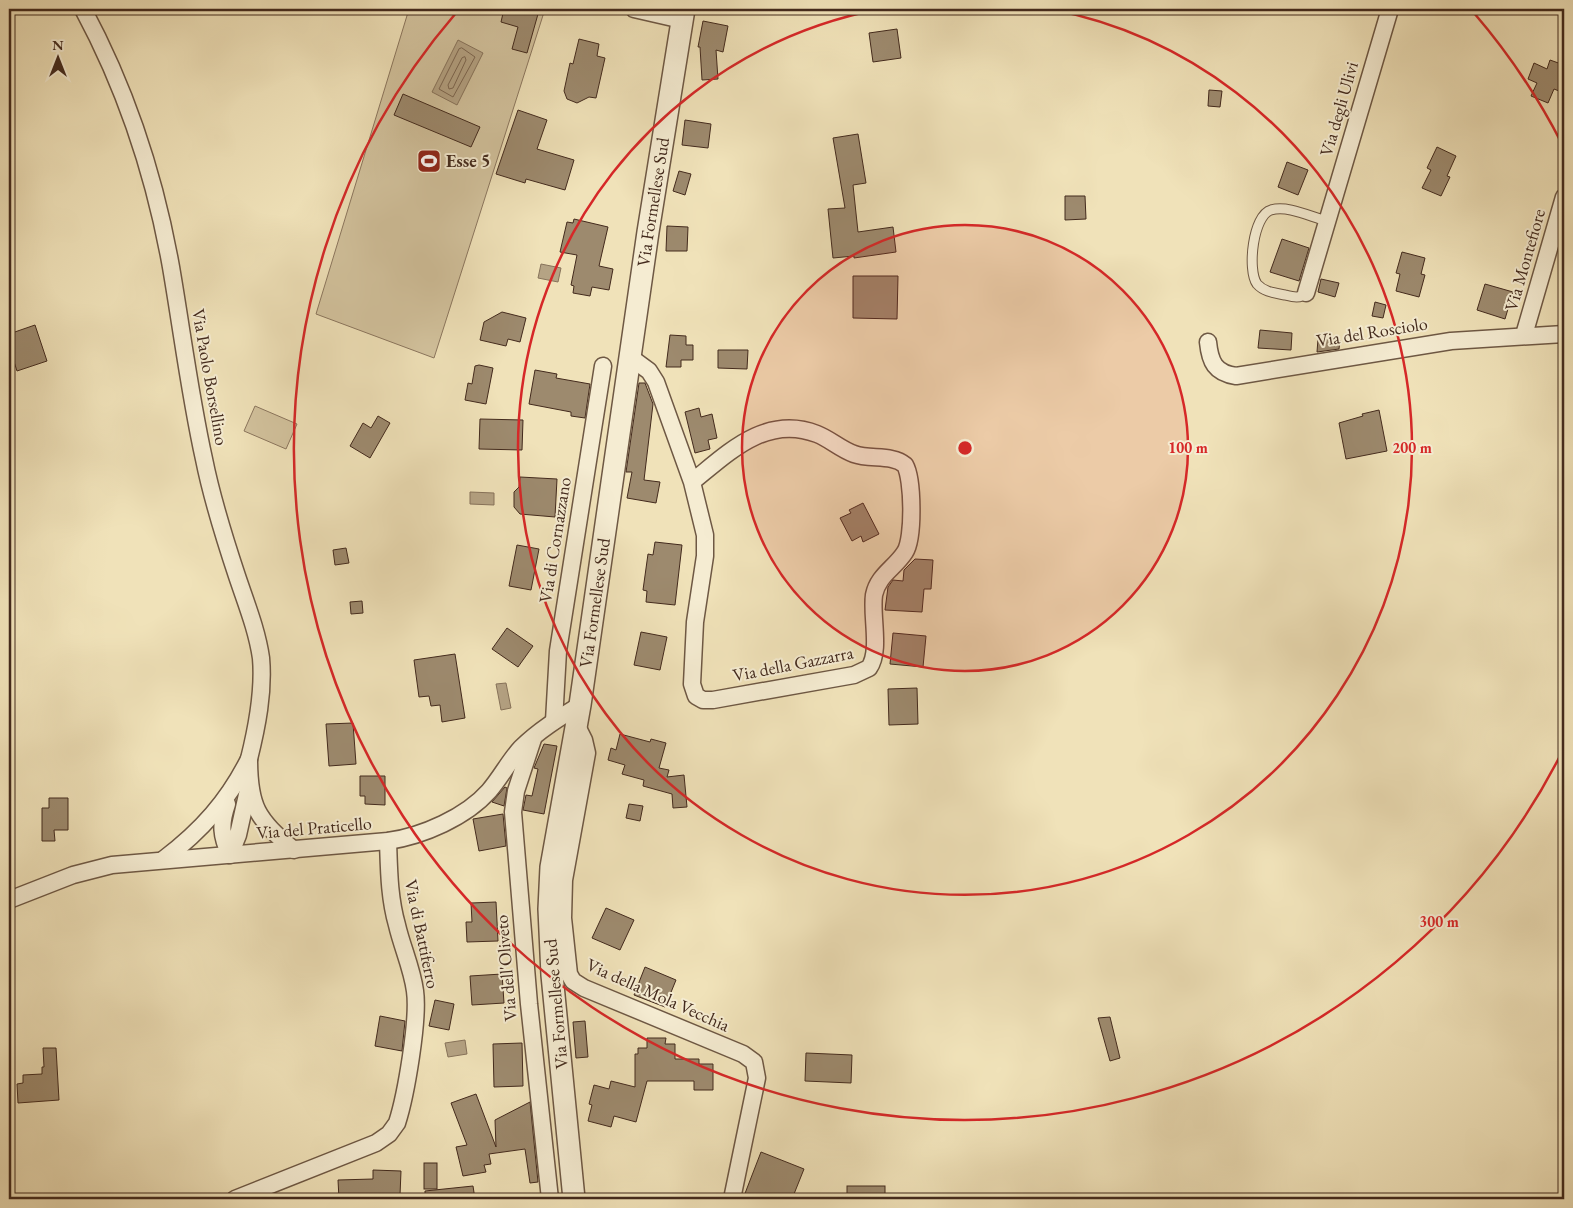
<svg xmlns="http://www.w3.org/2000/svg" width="1573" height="1208" viewBox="0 0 1573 1208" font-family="'EB Garamond',serif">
<rect width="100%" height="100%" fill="#f0e2b9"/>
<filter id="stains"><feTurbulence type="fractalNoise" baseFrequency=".004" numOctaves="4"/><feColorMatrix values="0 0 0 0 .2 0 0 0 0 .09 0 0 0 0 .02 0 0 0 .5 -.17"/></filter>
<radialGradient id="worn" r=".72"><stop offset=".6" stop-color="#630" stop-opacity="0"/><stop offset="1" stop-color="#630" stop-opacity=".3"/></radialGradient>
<!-- green -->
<g fill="#d3c39e" stroke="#8b765e">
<polygon points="409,9 545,9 434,358 316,314"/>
<polygon points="255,406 297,424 286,449 244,431"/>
</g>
<!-- water -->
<g fill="#b5a384" stroke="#87735b">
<polygon points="458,40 483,53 457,105 432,92"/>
<polygon points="541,264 561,268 558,282 538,278"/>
<polygon points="470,492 494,493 494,505 470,504"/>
<polygon points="506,683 511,708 501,710 496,684"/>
<polygon points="465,1040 467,1054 448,1057 445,1043"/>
</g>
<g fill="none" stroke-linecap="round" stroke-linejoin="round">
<!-- shore -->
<g stroke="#7c6650" stroke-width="1">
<polygon points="462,48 475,57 453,97 439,89 459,49"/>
<polygon points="465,57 466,60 453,88 449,89 448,85 462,58"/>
</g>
</g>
<!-- building -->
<g fill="#9d8a6e" stroke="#432a1d">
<polygon points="504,9 517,9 538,14 527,53 512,49 518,27 501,22"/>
<polygon points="703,21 728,26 723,52 716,50 718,79 702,80 700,47 698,47"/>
<polygon points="897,29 901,58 873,62 869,33"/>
<polygon points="579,39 599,44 597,56 605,58 596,98 589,97 577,103 567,99 564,91 570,63 573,64"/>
<polygon points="1550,60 1564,65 1564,93 1554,89 1548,103 1531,96 1537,83 1528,79 1534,63 1547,69"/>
<polygon points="1209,90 1222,91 1220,107 1208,106"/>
<polygon points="403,94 480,127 471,147 394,115"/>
<polygon points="518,110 547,120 537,149 574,160 565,190 526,179 525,183 496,174"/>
<polygon points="685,120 711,124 708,148 682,145"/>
<polygon points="858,134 866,183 853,185 858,232 893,227 896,252 854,258 854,256 833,258 828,209 845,208 833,138"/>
<polygon points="1437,147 1456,156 1447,176 1450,177 1441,196 1422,188 1431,170 1427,168"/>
<polygon points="1287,162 1308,170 1298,195 1278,187"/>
<polygon points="679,171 691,174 685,195 673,191"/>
<polygon points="1065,196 1085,196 1086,219 1065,220"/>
<polygon points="574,219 608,227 599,266 613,269 609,290 592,287 590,296 573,293 574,286 571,285 577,255 560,252 567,222 573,223"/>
<polygon points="667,226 688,227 687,251 666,251"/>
<polygon points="1282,239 1309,248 1299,281 1270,272"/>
<polygon points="1402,252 1425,258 1421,274 1425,275 1419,297 1396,291 1400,274 1396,273"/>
<polygon points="853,276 898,276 897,319 853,318"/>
<polygon points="1321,279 1339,283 1335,297 1318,292"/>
<polygon points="1485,284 1513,292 1505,319 1477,310"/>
<polygon points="1375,302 1386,305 1383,318 1372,316"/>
<polygon points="502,312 526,318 520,342 508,339 506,346 480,340 484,322"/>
<polygon points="35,325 47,361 17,371 9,346 9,334"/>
<polygon points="1260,330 1292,333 1291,350 1258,348"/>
<polygon points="670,335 686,336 686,345 693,345 693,360 681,360 681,367 666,367"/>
<polygon points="1318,339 1340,340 1339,349 1317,352"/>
<polygon points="718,350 748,350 747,369 718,368"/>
<polygon points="479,365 493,368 486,404 465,400 468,383 472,384 475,366"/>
<polygon points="535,370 557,374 556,378 590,384 585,418 571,416 571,412 529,404"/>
<polygon points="639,383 645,383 653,404 644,480 660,482 656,503 627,498 632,472 626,472"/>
<polygon points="699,408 701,417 712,414 717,438 708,440 710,449 695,453 685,412"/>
<polygon points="1379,410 1387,451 1346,459 1339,423 1363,416 1362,414"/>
<polygon points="378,416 390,423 370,458 350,446 363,423 371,428"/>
<polygon points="480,419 523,420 522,450 479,449"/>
<polygon points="520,477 557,479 555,517 520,514 514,507 514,492 519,487"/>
<polygon points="863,503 879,534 863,542 861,536 852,541 840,518 851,513 849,510"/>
<polygon points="655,542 682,545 675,605 646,602 647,591 643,590 648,554 653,555"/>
<polygon points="517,545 539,549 531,590 509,586"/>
<polygon points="346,548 349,563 335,565 333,550"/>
<polygon points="915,559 933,560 931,589 924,589 922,612 885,610 888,587 893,580 903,581 904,570"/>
<polygon points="362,601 363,613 351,614 350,602"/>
<polygon points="507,628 533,646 518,667 492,649"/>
<polygon points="641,632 667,637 660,670 634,665"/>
<polygon points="893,633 926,636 923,667 890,664"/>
<polygon points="455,654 465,718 442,722 440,705 431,706 429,696 419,697 414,660"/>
<polygon points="917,688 918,724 889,725 888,689"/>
<polygon points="353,723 356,764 329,766 326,724"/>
<polygon points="620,734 650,742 651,739 666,743 659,768 669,770 667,777 684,775 687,807 673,808 672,794 643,786 644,780 622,774 625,765 608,760 611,748 616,750"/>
<polygon points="544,744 557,746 544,814 523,810 526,795 532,796 538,769 534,768"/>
<polygon points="360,776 385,776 385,805 365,804 365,796 360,796"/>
<polygon points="505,787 507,788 504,806 492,802"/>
<polygon points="49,798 68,798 68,830 54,830 55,841 42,841 42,808 49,808"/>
<polygon points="629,804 643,806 640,821 626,818"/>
<polygon points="503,814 506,846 479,851 473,819"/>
<polygon points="496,902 498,941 467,942 466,922 472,922 471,903"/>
<polygon points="606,908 634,920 620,950 592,938"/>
<polygon points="645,967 676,980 665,1007 634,995"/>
<polygon points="502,974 504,1003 472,1005 470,976"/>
<polygon points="435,1000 454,1004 449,1030 429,1026"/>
<polygon points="380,1016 405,1021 402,1051 375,1046"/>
<polygon points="1110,1017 1120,1058 1110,1061 1098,1018"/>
<polygon points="585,1021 588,1057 576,1058 573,1022"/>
<polygon points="647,1038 666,1038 665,1044 675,1044 675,1059 699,1059 699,1064 713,1064 713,1090 694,1090 694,1081 647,1081 636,1122 614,1116 611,1127 588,1121 592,1105 589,1104 594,1085 609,1089 611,1081 635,1087 635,1054 638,1054 638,1048 647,1048"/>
<polygon points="522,1043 523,1086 494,1087 493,1044"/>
<polygon points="43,1048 56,1048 59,1100 18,1103 17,1084 23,1083 23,1075 42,1074 42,1067 44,1067"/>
<polygon points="806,1053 852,1055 851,1083 805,1081"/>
<polygon points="476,1094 496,1147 495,1120 530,1102 538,1182 530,1183 525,1149 489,1154 491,1164 484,1165 486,1172 463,1176 456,1147 467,1145 451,1103"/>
<polygon points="761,1152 804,1169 792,1199 752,1199 744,1196"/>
<rect x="424" y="1163" width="13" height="26"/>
<polygon points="373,1170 401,1171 400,1195 365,1195 365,1199 339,1199 338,1180 373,1179"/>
<polygon points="473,1186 475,1199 425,1199 425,1191"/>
<rect x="847" y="1186" width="38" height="13"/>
</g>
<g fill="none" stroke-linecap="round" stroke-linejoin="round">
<!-- service casing -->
<g stroke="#6e5844" stroke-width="11">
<path id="service" d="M1306,293C1300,299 1293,297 1285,295C1275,293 1264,292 1257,284C1247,270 1253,215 1271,210C1288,205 1311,217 1327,221"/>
</g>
<!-- minor casing -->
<g stroke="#6e5844" stroke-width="19">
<g id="minor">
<path d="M83,9C126,89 155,177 171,267C182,331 190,396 204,459C212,499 224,537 237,576C246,603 257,630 261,658C264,692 257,727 249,759"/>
<polyline points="634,9 682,20"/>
<polyline points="1306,293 1390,9"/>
<polyline points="1524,335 1564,197"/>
<path d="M1208,342C1210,362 1215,373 1236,376L1451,341L1564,334"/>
<path d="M630,357L649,371L656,382L692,482L705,535V556L695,622L692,684L696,696L703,700H713L854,675L869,668C881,651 871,616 874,595C878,575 895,568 905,552C914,538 913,479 905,465C892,454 870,460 854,454C840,449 830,439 817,434C766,414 728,453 692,482"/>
<polyline points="554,721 558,651 603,366"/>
<polyline points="576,724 584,740 587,753 564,880 563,918 569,974 573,981 584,988 743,1054 754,1062 757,1078 732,1199"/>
<polyline points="533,739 516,791 513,812 529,1004 550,1199"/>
<path d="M227,804C220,824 221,836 230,855L238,835L248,790"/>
<path d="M164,859C201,831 228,801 249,759C249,807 257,819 294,850"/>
<path d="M9,900L73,875L112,865L388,841C423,836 466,817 489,791C501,777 509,761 521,748C538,731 559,718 580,705"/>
<path d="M235,1199L376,1143L389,1134L397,1123C406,1095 419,1019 415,991C412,968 402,947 397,925C389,897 389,869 388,841"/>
</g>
</g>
<!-- tertiary casing -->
<g stroke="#6e5844" stroke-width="24">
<g id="tertiary">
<path id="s1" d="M574,1199L552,975L549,909L551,867L580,705L648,232L684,9"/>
</g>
</g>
<!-- service -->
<use href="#service" stroke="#f5ecd2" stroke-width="9"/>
<!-- minor -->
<use href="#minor" stroke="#f5ecd2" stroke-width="16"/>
<!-- tertiary -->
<use href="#tertiary" stroke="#f5ecd2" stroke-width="21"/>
</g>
<!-- distance rings -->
<circle cx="965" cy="448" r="223" fill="#d62828" fill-opacity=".12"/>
<g fill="none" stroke="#d62828" stroke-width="2.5">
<circle cx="965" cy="448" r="223"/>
<path d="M1050 9A447 447 0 1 1 880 9"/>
<path d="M1562 752A670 670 0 1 1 456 13M1474 13A670 670 0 0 1 1562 144"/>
</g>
<!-- icons -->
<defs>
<g id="stadium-square" transform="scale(1.25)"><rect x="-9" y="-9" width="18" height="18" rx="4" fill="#8f2418" stroke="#f5ecd2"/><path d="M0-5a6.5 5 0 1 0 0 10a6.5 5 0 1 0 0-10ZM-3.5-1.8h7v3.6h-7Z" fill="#fff"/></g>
</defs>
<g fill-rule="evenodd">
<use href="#stadium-square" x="429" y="161"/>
</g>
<g text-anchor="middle" stroke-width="4" stroke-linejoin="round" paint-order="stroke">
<!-- street labels -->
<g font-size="18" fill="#432a1d" stroke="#f5ecd2">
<text transform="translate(1339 109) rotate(-74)" y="6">Via degli Ulivi</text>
<text dy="6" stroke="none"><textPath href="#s1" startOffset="1006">Via Formellese Sud</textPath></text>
<text transform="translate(1525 260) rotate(-74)" y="6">Via Montefiore</text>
<text transform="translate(1372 332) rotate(-9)" y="6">Via del Rosciolo</text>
<text transform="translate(210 377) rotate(80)" y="6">Via Paolo Borsellino</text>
<text transform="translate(555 540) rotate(-81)" y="6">Via di Cornazzano</text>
<text dy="6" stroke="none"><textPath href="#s1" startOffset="601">Via Formellese Sud</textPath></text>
<text transform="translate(793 664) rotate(-11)" y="6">Via della Gazzarra</text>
<text transform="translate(314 828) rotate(-5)" y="6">Via del Praticello</text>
<text transform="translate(422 934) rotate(78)" y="6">Via di Battiferro</text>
<text transform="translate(506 968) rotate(-95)" y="6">Via dell'Oliveto</text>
<text transform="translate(658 995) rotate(24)" y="6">Via della Mola Vecchia</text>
<text transform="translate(556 1004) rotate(-95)" y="6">Via Formellese Sud</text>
</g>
<!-- poi labels -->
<g font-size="18" font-weight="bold" fill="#432a1d" stroke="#f5ecd2" text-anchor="start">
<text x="446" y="167">Esse 5</text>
</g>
</g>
<circle cx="965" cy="448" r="8" fill="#d62828" stroke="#f5ecd2" stroke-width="2.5"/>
<g font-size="15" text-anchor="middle" font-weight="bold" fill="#d62828" stroke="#f5ecd2" stroke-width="4" stroke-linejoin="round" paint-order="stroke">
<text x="1188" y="453">100 m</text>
<text x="1412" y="453">200 m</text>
<text x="1439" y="927">300 m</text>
</g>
<!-- margin -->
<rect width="1573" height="1208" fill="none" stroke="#f0e2b9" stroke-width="30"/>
<rect x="10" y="10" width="1553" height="1188" fill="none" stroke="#432a1d" stroke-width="2.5"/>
<rect x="15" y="15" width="1543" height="1178" fill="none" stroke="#432a1d"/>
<!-- north arrow -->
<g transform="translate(58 58)" stroke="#f5ecd2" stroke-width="4" paint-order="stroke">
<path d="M0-4L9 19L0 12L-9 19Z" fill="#432a1d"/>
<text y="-8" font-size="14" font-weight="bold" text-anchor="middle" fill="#432a1d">N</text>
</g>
<rect width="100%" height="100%" filter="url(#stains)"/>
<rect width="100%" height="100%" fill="url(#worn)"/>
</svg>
